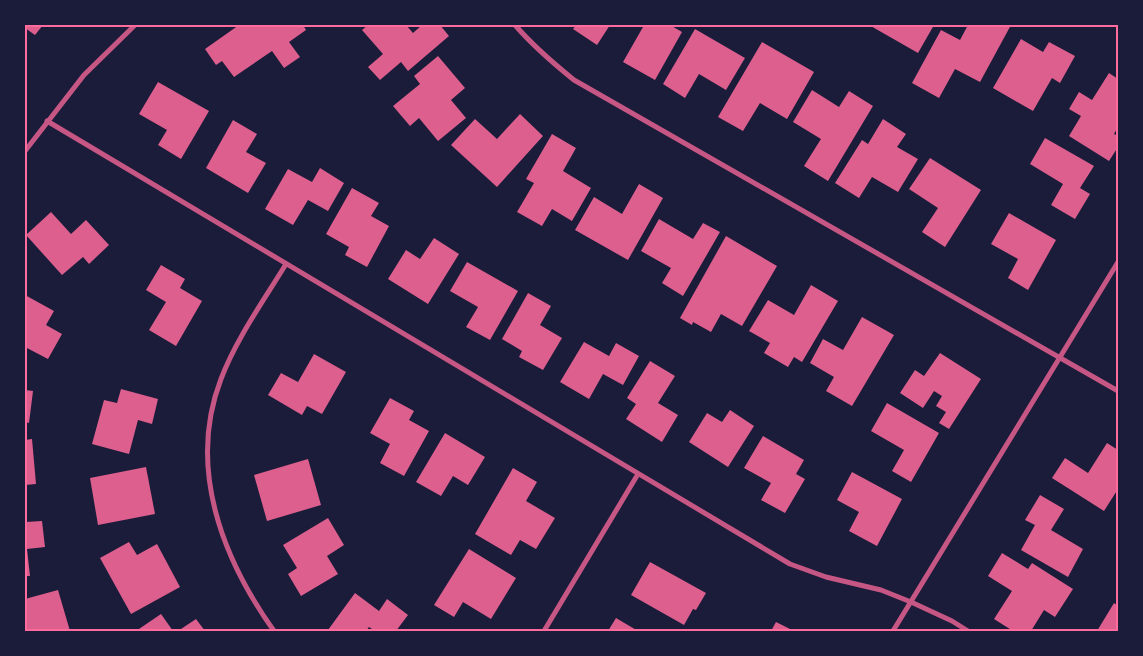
<svg xmlns="http://www.w3.org/2000/svg" width="1143" height="656" viewBox="0 0 1143 656" font-family="'Archivo Narrow',sans-serif">
<rect width="100%" height="100%" fill="#1b1b3a"/>
<!-- building -->
<g fill="#dd5f8e">
<polygon points="25,25 43,25 35,35 25,28"/>
<polygon points="239,25 303,25 306,30 289,42 300,57 284,68 272,51 234,77 222,61 216,65 205,49"/>
<polygon points="368,25 406,25 413,33 422,25 440,25 449,36 408,71 401,62 380,80 368,67 383,54 362,30"/>
<polygon points="576,25 610,25 597,45 573,29"/>
<polygon points="639,25 670,25 682,32 655,80 623,62 643,27"/>
<polygon points="869,25 934,25 918,53"/>
<polygon points="968,25 1011,25 980,82 955,69 939,98 912,83 941,30 960,40"/>
<polygon points="695,29 745,58 726,90 699,74 685,98 663,84"/>
<polygon points="1021,39 1043,52 1049,42 1075,56 1060,83 1052,78 1033,111 993,88"/>
<polygon points="762,42 814,72 787,119 760,103 743,131 718,117"/>
<polygon points="438,56 465,88 451,100 466,118 438,141 419,118 410,126 393,106 420,84 414,76"/>
<polygon points="1109,73 1118,79 1118,127 1114,134 1118,136 1118,147 1109,161 1069,136 1081,116 1069,109 1079,92 1092,100"/>
<polygon points="158,82 209,111 181,159 158,145 167,130 139,114"/>
<polygon points="812,90 839,107 849,91 873,106 828,181 804,166 821,139 793,122"/>
<polygon points="520,114 543,136 497,187 451,145 475,119 497,139"/>
<polygon points="883,119 906,134 897,147 918,159 898,192 872,177 859,198 835,183 862,140 868,144"/>
<polygon points="233,120 257,134 246,152 266,163 248,193 206,168"/>
<polygon points="552,134 576,148 563,171 591,188 572,221 552,209 542,226 517,212 534,183 526,179"/>
<polygon points="1045,138 1094,166 1080,188 1090,194 1075,219 1051,205 1063,184 1030,164"/>
<polygon points="930,158 981,190 945,247 922,232 938,208 909,189"/>
<polygon points="320,168 344,183 328,211 308,200 293,225 265,209 288,169 312,182"/>
<polygon points="639,184 663,198 628,260 575,230 594,197 622,214"/>
<polygon points="352,188 379,203 371,216 389,226 367,267 345,255 349,247 326,234"/>
<polygon points="51,212 71,234 86,220 109,245 89,264 83,257 62,275 26,235"/>
<polygon points="1009,213 1056,240 1028,290 1008,278 1018,259 991,244"/>
<polygon points="659,219 693,239 703,223 720,232 683,296 662,283 671,268 641,251"/>
<polygon points="726,236 777,266 742,326 721,314 711,332 693,322 692,325 680,318"/>
<polygon points="434,238 459,254 428,304 388,279 406,250 420,259"/>
<polygon points="467,262 518,291 490,340 466,327 478,307 450,291"/>
<polygon points="161,265 185,279 180,288 202,301 176,346 149,330 166,302 146,290"/>
<polygon points="811,285 838,301 802,362 794,357 788,367 764,353 770,343 749,331 768,300 794,315"/>
<polygon points="528,293 551,306 540,325 562,338 543,370 519,357 522,351 502,339"/>
<polygon points="25,295 54,311 46,325 62,334 48,359 25,347"/>
<polygon points="862,317 894,335 852,406 826,391 834,377 810,363 823,339 843,350"/>
<polygon points="584,342 609,356 616,343 639,356 623,385 603,374 589,399 560,382"/>
<polygon points="940,353 981,379 949,429 939,423 946,412 936,406 942,396 934,391 923,408 900,393 915,370 924,376"/>
<polygon points="314,354 346,372 322,414 307,406 302,415 268,395 281,373 298,382"/>
<polygon points="650,361 675,376 658,403 678,415 662,442 626,419 636,404 627,398"/>
<polygon points="121,389 158,399 152,424 138,420 129,454 92,444 104,400 117,403"/>
<polygon points="25,390 33,391 29,423 25,422"/>
<polygon points="390,398 414,411 409,420 429,431 404,476 380,463 390,444 370,433"/>
<polygon points="887,403 939,433 911,482 892,471 904,450 871,431"/>
<polygon points="730,410 754,426 728,467 689,442 707,413 722,422"/>
<polygon points="445,433 485,457 468,485 453,476 441,496 416,482"/>
<polygon points="763,436 804,460 796,474 805,479 785,513 761,500 771,483 744,468"/>
<polygon points="32,439 36,484 25,485 25,440"/>
<polygon points="1107,443 1118,450 1118,489 1104,511 1052,478 1065,458 1088,473"/>
<polygon points="308,459 321,505 267,521 254,475"/>
<polygon points="146,467 155,514 98,525 90,478"/>
<polygon points="513,468 537,482 526,501 555,518 536,549 520,540 511,555 475,534"/>
<polygon points="852,472 902,499 877,546 849,531 859,512 837,500"/>
<polygon points="1040,495 1064,509 1051,530 1083,549 1068,577 1021,550 1035,525 1025,520"/>
<polygon points="328,518 344,545 327,556 338,574 301,596 288,574 297,568 283,545"/>
<polygon points="42,521 45,547 27,549 30,576 25,576 25,522"/>
<polygon points="129,542 137,555 157,544 180,587 131,614 100,558"/>
<polygon points="469,549 516,578 491,619 463,602 454,617 434,605"/>
<polygon points="1002,553 1028,569 1032,563 1073,589 1055,617 1044,610 1031,631 1013,631 994,619 1012,591 988,576"/>
<polygon points="650,562 706,593 696,610 693,609 684,625 631,595"/>
<polygon points="58,590 70,631 25,631 25,599"/>
<polygon points="355,593 379,611 387,599 408,615 396,631 375,631 369,627 366,631 329,631 328,630"/>
<polygon points="1114,603 1118,606 1118,631 1097,631"/>
<polygon points="161,614 173,631 136,631"/>
<polygon points="616,618 638,631 608,631"/>
<polygon points="196,619 205,631 178,631"/>
<polygon points="776,622 794,631 771,631"/>
</g>
<g fill="none" stroke-linecap="round" stroke-linejoin="round">
<!-- minor -->
<g stroke="#c65784" stroke-width="5">
<path d="M515,25C533,46 553,63 574,80L1118,391"/>
<polyline points="47,121 790,564 826,577 881,590 911,602 952,621 968,631"/>
<polyline points="25,151 84,75 135,25"/>
<path d="M274,631C222,558 187,467 221,379C236,339 264,300 286,264"/>
<polyline points="544,631 638,474"/>
<polyline points="893,631 1118,262"/>
</g>
</g>
<!-- border -->
<rect width="1143" height="656" fill="none" stroke="#1b1b3a" stroke-width="52"/>
<rect x="26" y="26" width="1091" height="604" fill="none" stroke="#ff6b9d" stroke-width="2"/>
</svg>
